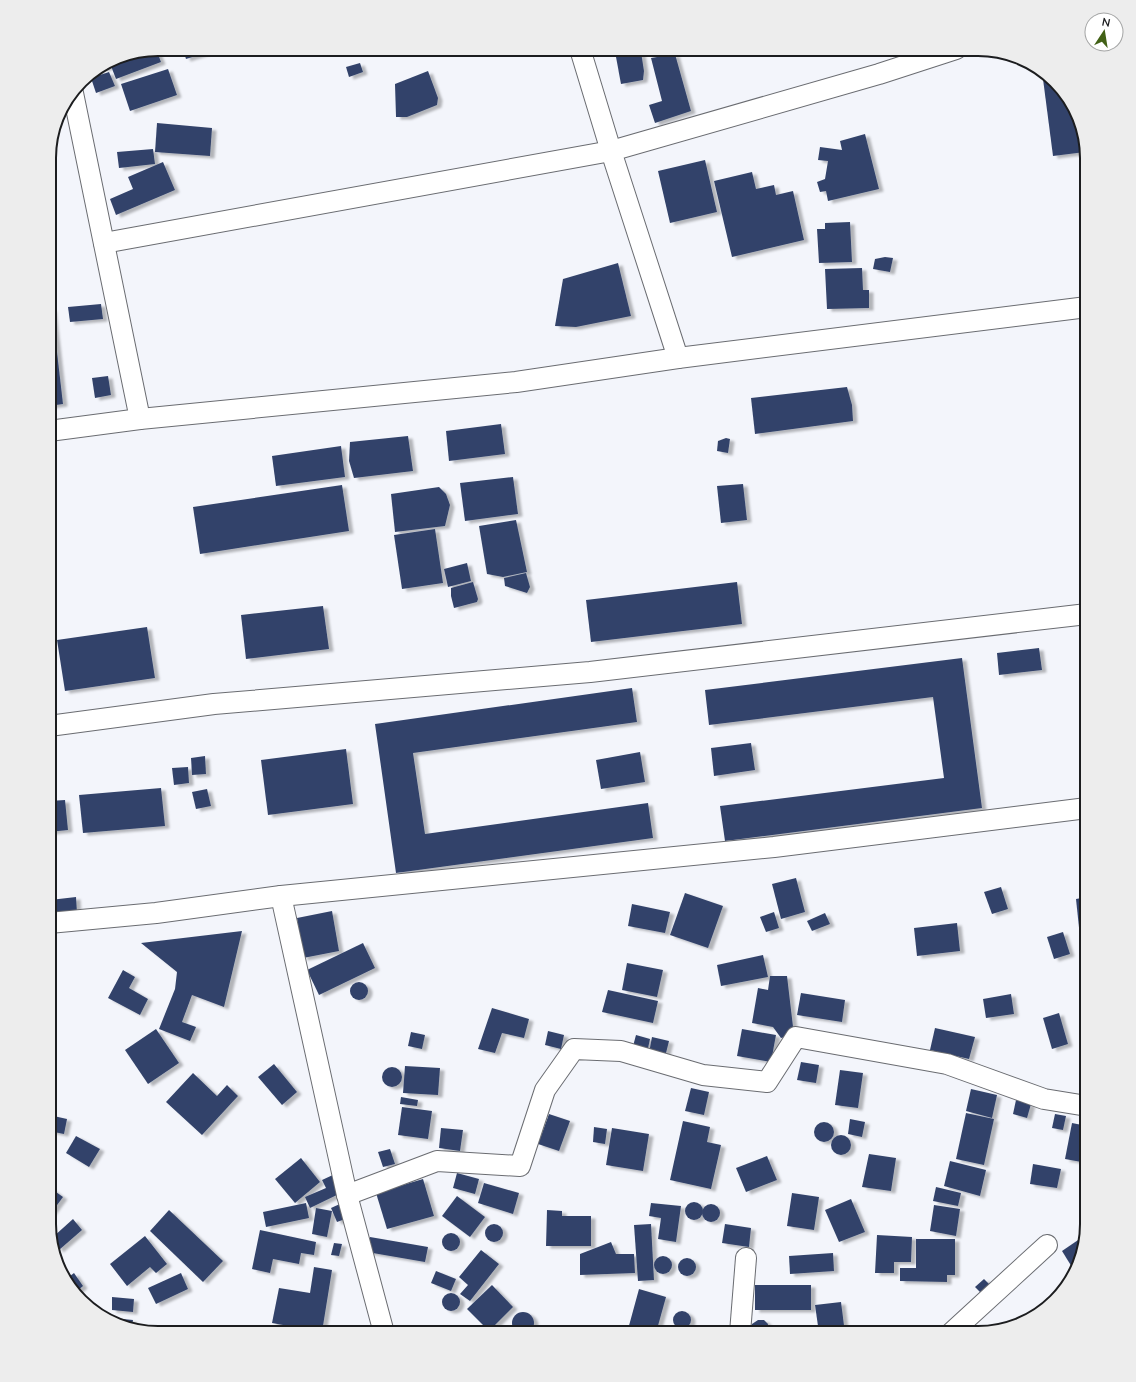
<svg xmlns="http://www.w3.org/2000/svg" width="1136" height="1382" viewBox="0 0 1136 1382" font-family="Mulish,sans-serif">
<defs>
<filter id="shadow"><feDropShadow dx="4.5" dy="2.5" stdDeviation="1" flood-color="#0004"/></filter>
</defs>
<rect width="100%" height="100%" fill="#f3f5fb"/>
<!-- building -->
<g fill="#33436a" filter="url(#shadow)">
<polygon points="156,49 161,62 116,79 111,66 103,69 102,67 117,57"/>
<polygon points="183,49 218,49 186,59"/>
<polygon points="340,49 360,49 359,52 340,51"/>
<polygon points="641,52 644,71 643,80 621,84 616,57"/>
<polygon points="675,54 691,111 655,123 649,105 662,101 651,58"/>
<polygon points="360,63 363,72 349,77 346,67"/>
<polygon points="99,68 100,73 88,75"/>
<polygon points="168,69 177,95 130,111 121,84"/>
<polygon points="428,71 438,98 437,105 407,117 396,117 395,84"/>
<polygon points="109,72 115,86 96,93 91,78"/>
<polygon points="1043,79 1048,79 1068,97 1085,152 1053,156"/>
<polygon points="157,123 212,128 210,156 155,152"/>
<polygon points="865,134 879,189 828,201 826,191 820,192 817,182 825,179 828,161 818,160 820,147 842,150 840,141"/>
<polygon points="153,149 155,164 119,168 117,152"/>
<polygon points="705,160 717,212 670,223 658,171"/>
<polygon points="163,162 175,190 116,215 110,199 133,189 128,177"/>
<polygon points="752,172 756,189 774,185 776,195 793,191 804,240 732,257 714,181"/>
<polygon points="850,222 852,262 819,263 817,229 825,229 825,223"/>
<polygon points="885,257 893,258 890,272 873,269 875,259"/>
<polygon points="618,263 631,316 576,327 555,326 563,279"/>
<polygon points="862,268 863,290 869,290 869,308 827,309 825,269"/>
<polygon points="101,304 103,319 70,322 68,307"/>
<polygon points="49,309 52,309 63,404 49,406"/>
<polygon points="108,376 111,395 95,398 92,378"/>
<polygon points="847,387 852,405 853,421 755,434 751,398"/>
<polygon points="501,424 505,454 449,461 446,431"/>
<polygon points="408,436 413,471 354,478 349,461 350,442"/>
<polygon points="726,438 730,439 728,453 717,451 718,441"/>
<polygon points="341,446 345,477 276,486 272,456"/>
<polygon points="513,477 518,514 465,521 460,483"/>
<polygon points="743,484 747,520 721,523 717,486"/>
<polygon points="342,485 349,531 200,554 193,507"/>
<polygon points="439,487 446,494 450,505 445,526 395,532 391,494"/>
<polygon points="516,520 527,572 503,577 487,574 479,526"/>
<polygon points="435,529 443,583 402,589 394,535"/>
<polygon points="467,563 471,581 448,587 444,569"/>
<polygon points="526,573 530,587 527,593 505,586 504,578"/>
<polygon points="473,582 478,599 477,602 454,608 451,596 451,588"/>
<polygon points="737,582 742,624 591,642 586,600"/>
<polygon points="323,606 329,649 246,659 241,615"/>
<polygon points="147,627 155,678 65,691 57,640"/>
<polygon points="1039,648 1042,670 999,675 997,653"/>
<polygon points="962,658 982,808 725,841 720,806 944,778 933,697 709,725 705,690"/>
<polygon points="632,688 637,722 413,753 425,834 648,803 653,838 396,873 375,724"/>
<polygon points="751,743 755,770 714,776 711,748"/>
<polygon points="346,749 353,804 268,815 261,760"/>
<polygon points="640,752 645,782 601,789 596,760"/>
<polygon points="205,756 206,774 192,775 191,758"/>
<polygon points="188,767 189,783 174,785 172,768"/>
<polygon points="161,788 165,826 83,833 79,795"/>
<polygon points="207,789 211,806 196,809 192,792"/>
<polygon points="65,800 68,830 49,832 49,801"/>
<polygon points="796,878 805,912 781,919 772,884"/>
<polygon points="1001,887 1008,909 992,914 984,892"/>
<polygon points="685,893 723,906 708,948 670,935"/>
<polygon points="76,897 77,913 51,915 50,900"/>
<polygon points="1087,897 1087,936 1080,937 1076,899"/>
<polygon points="632,904 670,912 665,933 628,926"/>
<polygon points="332,911 339,951 303,958 297,918"/>
<polygon points="774,912 779,928 766,932 760,917"/>
<polygon points="825,913 830,924 812,931 807,921"/>
<polygon points="957,923 960,951 917,956 914,928"/>
<polygon points="242,931 224,1007 192,995 182,1022 196,1027 190,1041 159,1029 175,989 177,972 141,943"/>
<polygon points="1063,932 1070,954 1054,959 1047,937"/>
<polygon points="363,943 375,968 319,995 307,970"/>
<polygon points="763,955 768,977 721,986 717,965"/>
<polygon points="627,963 663,970 657,997 622,990"/>
<polygon points="123,970 135,977 129,988 148,999 140,1015 108,998"/>
<polygon points="770,976 787,976 794,1035 781,1038 773,1027 752,1023 758,988 768,990"/>
<polygon points="1087,979 1087,998 1086,998 1083,980"/>
<circle cx="359" cy="991" r="9"/>
<polygon points="608,990 658,1001 653,1023 602,1012"/>
<polygon points="801,993 845,1000 842,1022 797,1015"/>
<polygon points="1011,994 1014,1014 986,1018 983,999"/>
<polygon points="492,1008 529,1019 524,1038 502,1033 495,1053 478,1049"/>
<polygon points="1059,1013 1068,1044 1052,1049 1043,1018"/>
<polygon points="935,1028 975,1037 969,1059 930,1050"/>
<polygon points="156,1029 179,1063 148,1084 125,1050"/>
<polygon points="742,1029 776,1035 771,1062 737,1056"/>
<polygon points="548,1031 564,1035 561,1049 545,1045"/>
<polygon points="411,1032 425,1035 422,1049 408,1046"/>
<polygon points="636,1035 650,1039 647,1053 632,1050"/>
<polygon points="652,1037 669,1041 665,1057 649,1053"/>
<polygon points="801,1062 819,1065 816,1083 797,1080"/>
<polygon points="274,1064 297,1092 282,1105 258,1077"/>
<polygon points="405,1066 440,1068 438,1095 403,1093"/>
<circle cx="392" cy="1077" r="10"/>
<polygon points="840,1070 863,1073 858,1108 835,1105"/>
<polygon points="193,1073 217,1096 227,1085 238,1096 202,1135 166,1102"/>
<polygon points="691,1088 709,1092 704,1115 685,1111"/>
<polygon points="971,1089 997,1095 992,1118 966,1111"/>
<polygon points="401,1097 418,1100 417,1106 400,1104"/>
<polygon points="1016,1100 1031,1104 1027,1118 1013,1114"/>
<polygon points="402,1107 432,1111 428,1139 398,1135"/>
<polygon points="966,1113 994,1119 984,1165 956,1159"/>
<polygon points="549,1114 570,1121 559,1151 538,1144"/>
<polygon points="1055,1114 1066,1116 1063,1130 1052,1128"/>
<polygon points="49,1115 67,1119 64,1134 49,1131"/>
<polygon points="850,1119 865,1122 862,1137 848,1134"/>
<polygon points="683,1121 710,1127 707,1142 721,1145 711,1189 670,1180"/>
<circle cx="824" cy="1132" r="10"/>
<polygon points="1072,1123 1087,1126 1087,1163 1065,1159"/>
<polygon points="594,1127 607,1129 605,1144 593,1142"/>
<polygon points="441,1128 463,1130 460,1151 439,1148"/>
<polygon points="612,1128 649,1134 643,1171 606,1165"/>
<circle cx="841" cy="1145" r="10"/>
<polygon points="76,1136 100,1149 89,1167 66,1153"/>
<polygon points="390,1149 395,1164 383,1167 378,1152"/>
<polygon points="869,1154 896,1158 891,1191 862,1187"/>
<polygon points="767,1156 777,1180 746,1192 736,1168"/>
<polygon points="301,1158 320,1182 295,1203 275,1179"/>
<polygon points="950,1161 986,1170 980,1196 944,1186"/>
<polygon points="1033,1164 1061,1169 1057,1188 1030,1184"/>
<polygon points="457,1173 479,1179 475,1194 453,1188"/>
<polygon points="335,1174 343,1192 310,1208 305,1197 326,1188 322,1180"/>
<polygon points="423,1179 434,1216 387,1229 376,1193"/>
<polygon points="484,1183 519,1193 513,1214 478,1203"/>
<polygon points="1086,1185 1087,1185 1087,1203 1083,1202"/>
<polygon points="49,1187 63,1197 49,1216"/>
<polygon points="936,1187 961,1193 958,1206 933,1201"/>
<polygon points="792,1193 819,1197 814,1230 787,1226"/>
<polygon points="457,1196 485,1217 470,1237 442,1216"/>
<polygon points="851,1199 865,1232 839,1242 825,1210"/>
<circle cx="694" cy="1211" r="9"/>
<polygon points="306,1203 309,1218 266,1227 263,1212"/>
<polygon points="342,1203 348,1218 337,1222 331,1208"/>
<polygon points="651,1203 681,1206 676,1242 658,1239 661,1218 649,1216"/>
<circle cx="711" cy="1213" r="9"/>
<polygon points="934,1205 960,1209 956,1236 930,1231"/>
<polygon points="316,1208 332,1211 327,1237 312,1234"/>
<polygon points="169,1210 223,1261 203,1282 150,1231"/>
<polygon points="547,1210 562,1211 562,1216 591,1216 591,1246 546,1246"/>
<polygon points="73,1219 82,1230 59,1250 56,1246 53,1237"/>
<polygon points="651,1224 654,1280 638,1281 634,1225"/>
<polygon points="725,1224 751,1228 749,1247 722,1243"/>
<circle cx="494" cy="1233" r="9"/>
<polygon points="260,1230 316,1242 314,1255 301,1253 299,1264 273,1259 270,1273 252,1269"/>
<circle cx="451" cy="1242" r="9"/>
<polygon points="877,1235 912,1237 911,1262 894,1262 894,1273 875,1273"/>
<polygon points="145,1236 167,1264 156,1273 150,1267 127,1286 110,1264"/>
<polygon points="1084,1236 1076,1272 1075,1272 1062,1251"/>
<polygon points="370,1237 428,1247 425,1262 367,1252"/>
<polygon points="916,1239 955,1239 955,1275 947,1275 947,1282 900,1281 900,1268 916,1268"/>
<polygon points="611,1242 616,1254 634,1254 635,1273 580,1275 580,1254"/>
<polygon points="334,1243 342,1244 339,1256 331,1255"/>
<polygon points="481,1250 499,1264 470,1301 460,1294 468,1285 459,1277"/>
<polygon points="833,1253 834,1271 790,1274 789,1256"/>
<circle cx="663" cy="1265" r="9"/>
<circle cx="687" cy="1267" r="9"/>
<polygon points="314,1267 332,1270 322,1332 272,1323 279,1288 310,1293"/>
<polygon points="436,1271 456,1279 451,1291 431,1283"/>
<polygon points="74,1273 83,1286 76,1292 68,1285 66,1279"/>
<polygon points="181,1273 188,1289 156,1304 148,1288"/>
<polygon points="984,1279 993,1288 984,1296 975,1287"/>
<polygon points="492,1285 513,1307 489,1331 467,1309"/>
<rect x="755" y="1285" width="56" height="25"/>
<polygon points="639,1289 666,1297 656,1333 627,1333"/>
<circle cx="451" cy="1302" r="9"/>
<polygon points="112,1297 134,1299 133,1312 112,1310"/>
<polygon points="841,1302 845,1333 819,1333 815,1305"/>
<circle cx="682" cy="1320" r="9"/>
<circle cx="523" cy="1323" r="11"/>
<polygon points="102,1317 133,1320 132,1326 104,1318"/>
<polygon points="758,1320 764,1320 768,1324 767,1333 752,1333 752,1324"/>
<polygon points="416,1325 425,1327 428,1333 408,1333 411,1328"/>
<polygon points="883,1329 884,1333 871,1333"/>
</g>
<g fill="none" stroke-linecap="round" stroke-linejoin="round">
<!-- street casing -->
<g stroke="#6a6c71" stroke-width="22">
<g id="street">
<polyline points="580,49 611,151 678,358"/>
<polyline points="73,93 140,419"/>
<polyline points="104,243 611,151 879,74 956,49"/>
<polyline points="49,431 140,419 516,382 678,358 1087,307"/>
<polyline points="49,726 214,704 590,672 1087,614"/>
<polyline points="281,896 347,1195 384,1333"/>
<polyline points="49,923 156,913 281,896 774,847 1087,808"/>
<polyline points="347,1195 437,1161 520,1166 545,1090 574,1049 621,1051 703,1075 767,1082 796,1037 947,1064 1044,1099 1087,1106"/>
<polyline points="740,1333 746,1258"/>
<polyline points="951,1333 1047,1245"/>
</g>
</g>
<!-- street -->
<use href="#street" stroke="#fff" stroke-width="20"/>
</g>
<!-- crop -->
<path d="M0 0H1136V1382H0ZM158 56H978A102 102 0 0 1 1080 158V1224A102 102 0 0 1 978 1326H158A102 102 0 0 1 56 1224V158A102 102 0 0 1 158 56Z" fill="#ededed" fill-rule="evenodd"/>
<path fill="none" stroke="#1c1d1f" stroke-width="2" d="M158 56H978A102 102 0 0 1 1080 158V1224A102 102 0 0 1 978 1326H158A102 102 0 0 1 56 1224V158A102 102 0 0 1 158 56Z"/>
<!-- north arrow -->
<g transform="translate(1104 32) rotate(12)"><circle r="19" fill="#ffffff" stroke="#a4a5a5"/>
<path d="M0-3L7 15L0 10L-7 15Z" fill="#426116"/>
<text y="-6" font-size="11" font-weight="bold" text-anchor="middle" fill="#1c1d1f">N</text>
</g>
</svg>
